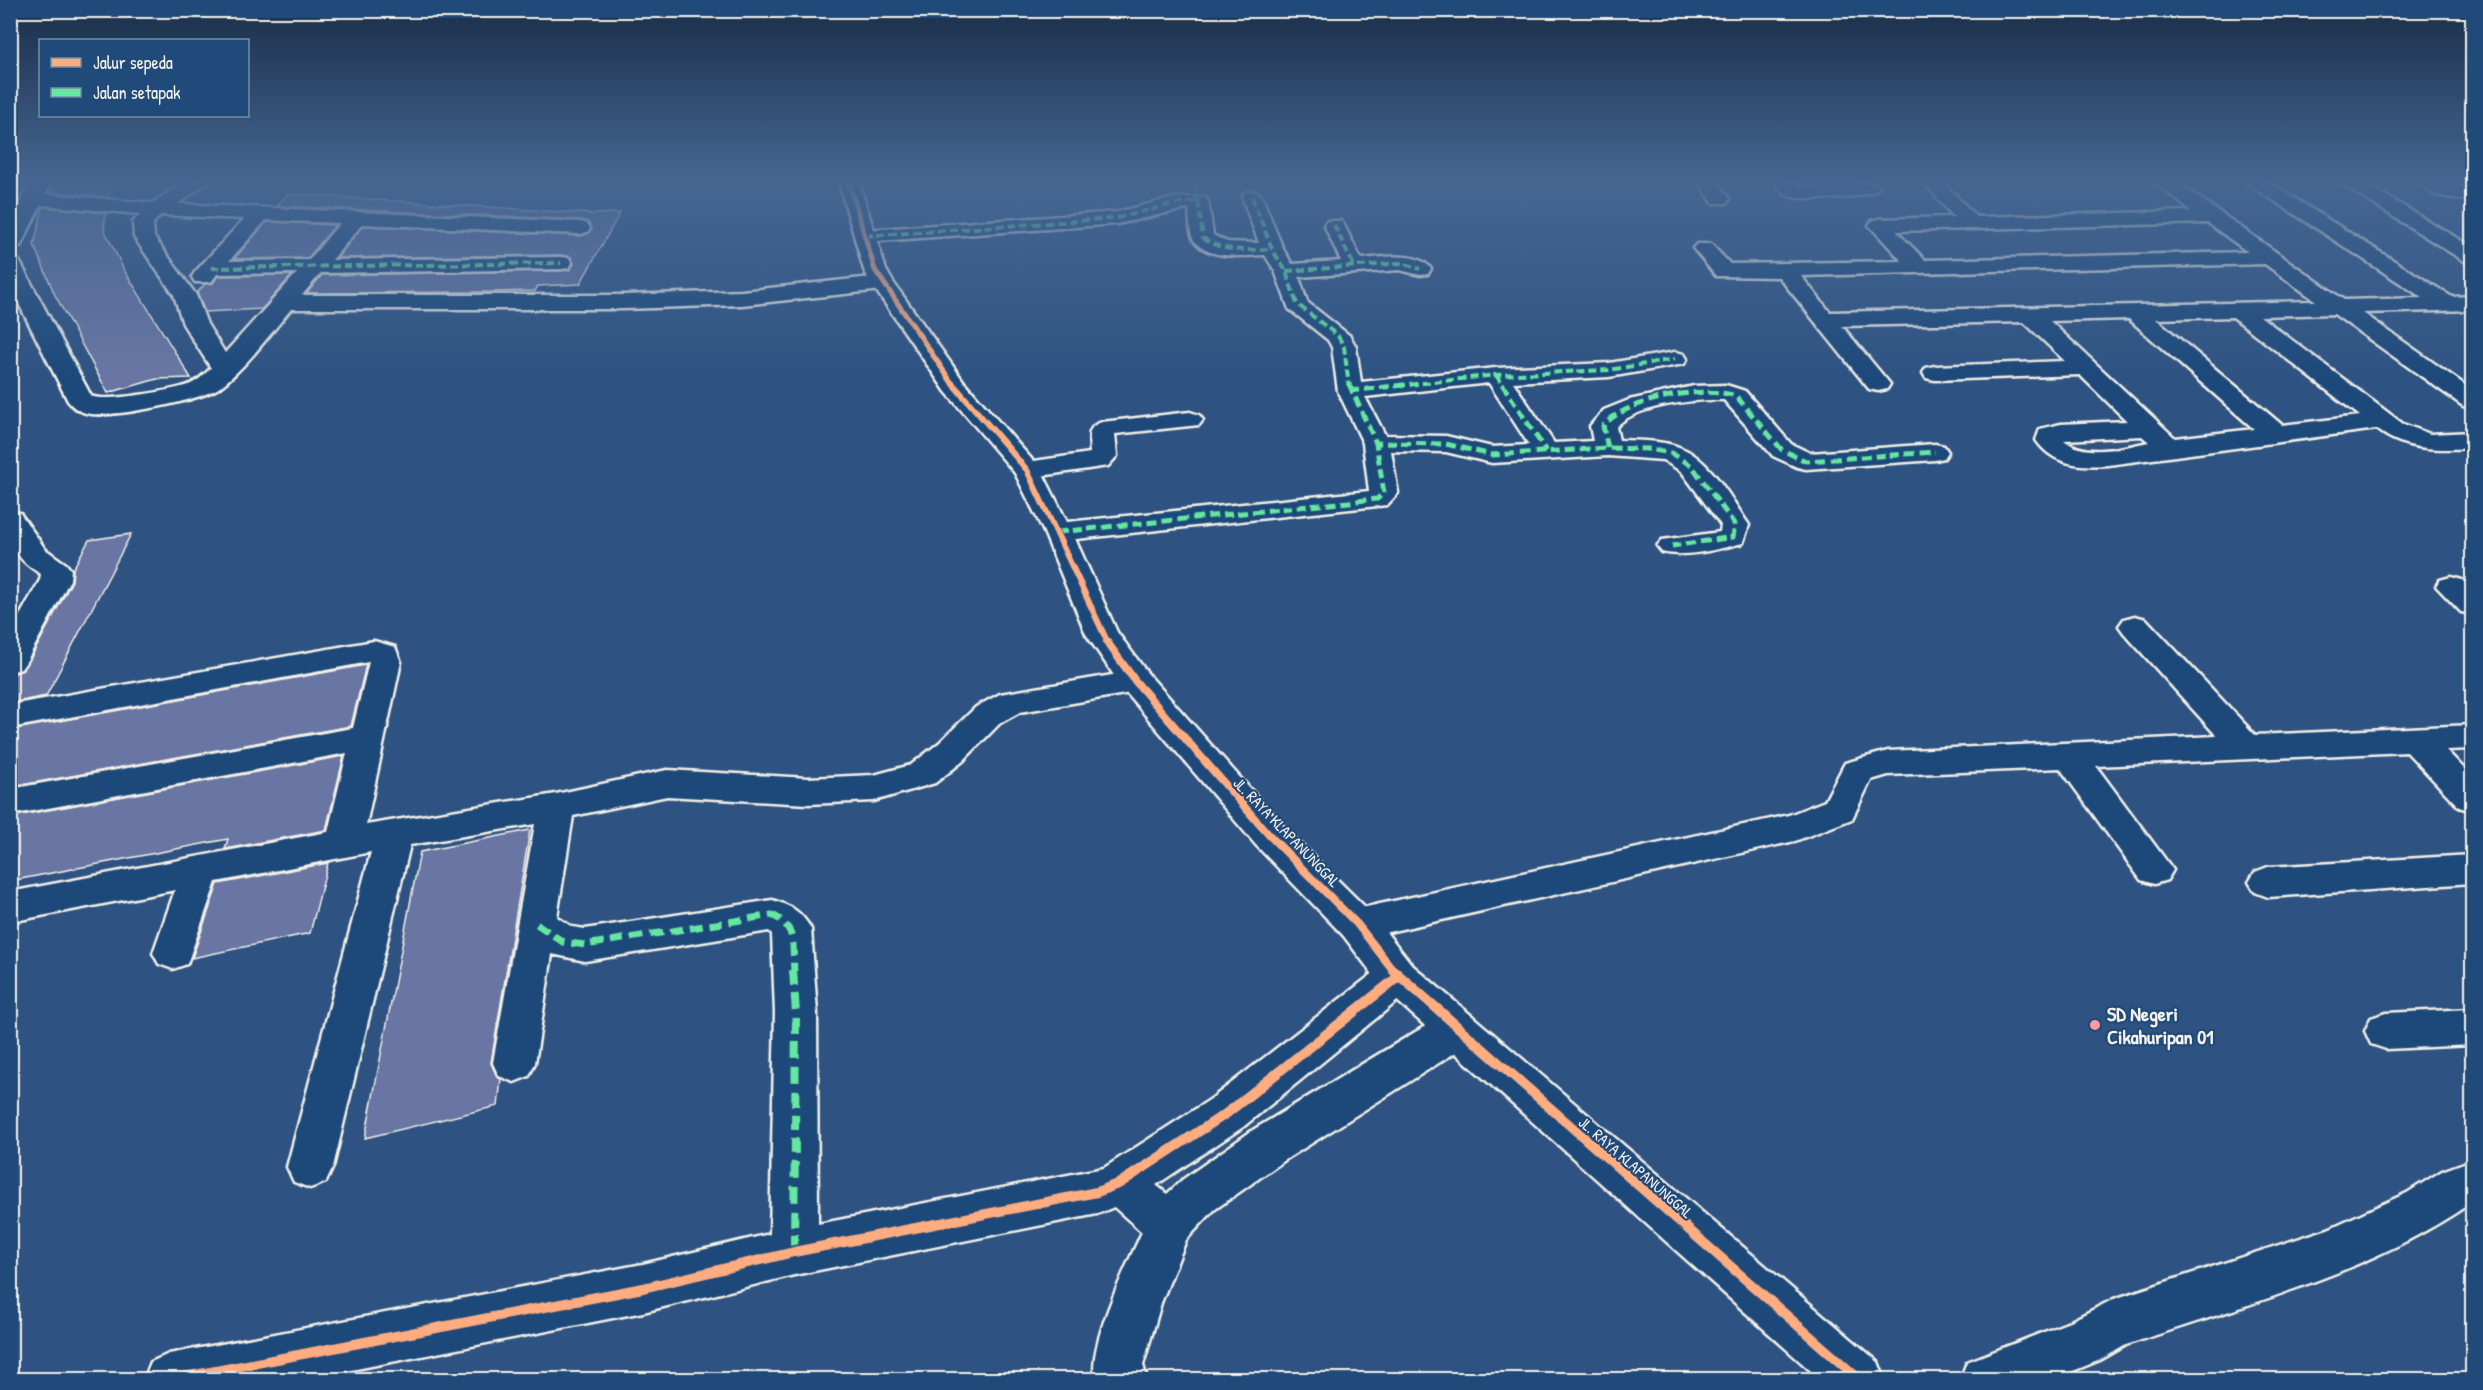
<svg xmlns="http://www.w3.org/2000/svg" width="2483" height="1390" viewBox="0 0 2483 1390" font-family="'Patrick Hand',sans-serif">
<rect width="100%" height="100%" fill="#2e5382"/>
<filter id="ink" filterUnits="userSpaceOnUse"><feTurbulence type="fractalNoise" baseFrequency=".0167" numOctaves="2"/><feDisplacementMap in="SourceGraphic" scale="12" xChannelSelector="R" yChannelSelector="G"/><feConvolveMatrix kernelMatrix="1 2 1 2 8 2 1 2 1" color-interpolation-filters="sRGB"/></filter>
<g filter="url(#ink)">
<!-- building -->
<g fill="#6976a3" stroke="#f4f1e8" stroke-width="1.5">
<polygon points="60,183 111,183 109,197 49,192"/>
<polygon points="288,194 591,214 620,213 580,284 538,286 535,291 493,292 307,293 322,275 561,271 569,270 574,264 571,257 561,255 337,258 363,226 580,236 588,234 592,228 588,222 580,220 277,206"/>
<polygon points="43,207 106,213 104,229 124,270 191,378 157,379 108,393 55,295 34,245"/>
<polygon points="267,222 335,225 308,258 234,259"/>
<polygon points="292,275 262,309 205,312 197,293 205,284 213,283 218,276"/>
<polygon points="131,534 46,696 10,703 10,682 15,673 23,670 28,663 72,581 73,569 89,540"/>
<polygon points="366,665 351,726 10,787 10,730"/>
<polygon points="344,756 326,830 225,849 228,839 10,881 10,817"/>
<polygon points="530,830 491,1063 497,1077 501,1079 498,1106 365,1138 420,852"/>
<polygon points="328,863 310,933 192,958 218,884"/>
</g>
<g fill="none" stroke-linecap="round" stroke-linejoin="round">
<!-- minor casing -->
<g stroke="#f4f1e8" stroke-width="5">
<g id="minor">
<path d="M29,183H49L46,194L152,203L184,183H207L178,204L580,222L587,224L590,228L587,232L580,234L362,224L332,260L561,257L569,258L572,263L569,268L561,269L321,273L302,295H624L742,291L882,276L890,278L893,283L890,288L882,290L742,305L624,309H291C269,335 247,366 220,387C201,401 116,417 91,414C82,413 73,408 68,401L10,286V258L18,259L21,264L91,396C103,403 174,390 188,385C197,382 205,374 211,368L183,324L174,295L134,237L133,222L140,214L41,205L21,245L17,249L10,251V225ZM161,215L244,219L195,272L192,277L195,282H211L217,274L297,273L225,353L207,324L196,295L154,237L153,223ZM266,220L340,223L309,260L229,261Z"/>
<polygon points="1699,183 1718,183 1730,199 1727,203 1713,203"/>
<path d="M1776,183H1796L1801,187L1876,183L1879,187C1871,199 1798,202 1785,194C1781,192 1778,187 1776,183Z"/>
<path d="M1924,183H1944L1976,217L2191,211L2156,183H2178L2344,300L2423,298L2247,183H2270L2452,297L2472,296V310L2363,313L2472,390V409L2463,406L2334,314L2260,316L2403,424L2430,434L2472,432V448C2439,450 2404,451 2377,429L2108,465C2080,467 2053,465 2036,440L2040,429L2061,424L2127,421L2080,375L1935,380L1926,378L1923,373L1926,368L1935,366L2065,361L2024,322L1842,326L1890,384L1887,389L1878,391L1869,389L1779,277L1716,276L1693,248L1697,244H1711L1730,264L1902,261L1869,225L1872,221L1879,219L1954,217ZM2208,223L2248,252L1925,260L1896,231ZM2265,264L2316,301L1830,312L1801,276ZM2233,317L2360,416L2282,425L2156,319ZM2129,319L2254,429L2175,438L2050,321ZM2142,436L2149,442C2123,447 2087,459 2064,440Z"/>
<polygon points="2340,183 2364,183 2472,247 2472,262 2464,261"/>
<polygon points="2419,183 2443,183 2472,189 2472,201 2435,195"/>
<path d="M1252,191L1259,193L1262,197L1283,249L1292,264L1341,261L1324,225L1327,221H1341L1344,225L1361,259C1381,258 1418,250 1431,269L1428,274L1420,275L1400,270L1299,277L1307,302L1350,336L1356,347L1361,382L1496,368L1609,363L1675,352L1684,354L1687,359L1684,364L1609,377L1513,382L1554,443L1593,441L1590,426L1604,410L1629,400L1694,386L1726,385L1745,391L1791,444L1810,453L1935,444L1944,446L1948,452L1944,458L1935,460L1806,469L1797,467L1773,456L1724,400C1696,399 1635,405 1616,427L1619,440C1639,441 1660,440 1679,447C1710,458 1731,499 1749,525L1743,543C1718,549 1687,558 1662,552L1657,546L1662,540L1720,532L1721,525L1682,472L1663,460L1608,456L1492,463L1446,452L1391,451L1398,493L1387,505L1058,541L1048,538L1044,532L1048,526L1058,523L1369,491L1363,443L1338,391L1332,347L1328,340L1289,309L1275,271L1265,255C1245,256 1207,260 1194,240C1189,233 1190,217 1189,208L1117,224L865,242L858,240L855,236L858,232L865,230L1117,212L1173,198L1205,197L1208,201L1213,235L1227,242L1259,243L1242,197L1245,193ZM1489,383L1529,445L1492,447L1446,436L1385,435L1365,397Z"/>
<path d="M1190,412L1199,415L1203,420L1199,425L1115,434L1117,456L1108,466L1027,478L1017,476L1013,470L1017,464L1027,462L1090,453C1090,438 1085,427 1102,422Z"/>
<path d="M10,511L20,513L45,549L66,564L71,570L70,580L26,662L21,669L10,672V633L40,580L41,574C11,556 10,542 10,511Z"/>
<polygon points="2451,577 2462,580 2472,589 2472,614 2461,612 2436,586 2440,580"/>
<polygon points="2135,616 2146,619 2255,735 2472,725 2472,749 2446,750 2472,777 2472,811 2459,807 2407,752 2096,766 2173,870 2167,880 2154,884 2141,880 2060,768 1888,775 1871,780 1852,819 1795,841 1357,939 1343,935 1337,924 1343,913 1357,909 1789,815 1825,801 1845,763 1888,751 2217,736 2124,633 2119,626 2124,619"/>
<path d="M374,641L395,647L401,662L366,825L556,794L667,770L808,778L874,775L911,765L939,743L976,707L1000,694L1136,671L1148,674L1152,682L1148,690L1020,712L1000,723L963,761L935,783L874,801L808,804L667,796L573,816L557,917L572,927L585,929L772,900C791,906 801,911 811,929L817,1013L818,1224L1104,1168L1211,1099L1384,965L1398,960L1412,965L1418,977L1412,989L1243,1127L1156,1185L1167,1194L1182,1180L1253,1130L1442,1016L1457,1011L1472,1016L1478,1029L1472,1042L1285,1160L1214,1210L1186,1240L1161,1303L1143,1365L1147,1380H1095C1088,1342 1126,1268 1142,1232L1114,1207L1097,1214L794,1275L643,1312L301,1380H144L151,1362L169,1354L643,1264L770,1234L775,1013L772,934L769,931L585,961L552,954L535,1063L529,1076L514,1082L499,1076L493,1063L535,824L410,845L333,1167L326,1182L310,1188L294,1182L287,1167L371,852L216,882L187,964L173,969L159,964L153,953L175,890L10,922V892L328,832L347,753L10,815V789L353,728L369,662L10,728V705Z"/>
<polygon points="2472,855 2472,883 2268,897 2255,892 2249,882 2255,872 2268,867"/>
<polygon points="2472,1009 2472,1045 2386,1049 2371,1044 2365,1031 2371,1018 2386,1013"/>
<path d="M2472,1160V1202C2370,1273 2243,1305 2126,1345L2100,1360L2051,1380H1960L1967,1362L2067,1323L2114,1299L2328,1229L2407,1193L2442,1171Z"/>
</g>
</g>
<!-- tertiary casing -->
<g stroke="#f4f1e8" stroke-width="5">
<polygon id="tertiary" points="839,183 859,183 886,270 893,282 964,382 1041,470 1072,532 1117,632 1148,674 1282,825 1371,913 1412,965 1878,1362 1885,1380 1821,1380 1384,989 1343,935 1256,845 1124,690 1086,634 1044,532 1015,473 946,392 871,283 864,270"/>
</g>
<!-- minor -->
<use href="#minor" fill="#1f4a7a" fill-rule="evenodd"/>
<!-- tertiary -->
<use href="#tertiary" fill="#1f4a7a" fill-rule="evenodd"/>
<!-- quiet-far3 -->
<g stroke="#66e7a1" stroke-width="4" stroke-dasharray="8 4" stroke-linecap="butt">
<polyline points="1194,183 1198,201"/>
<polyline points="1252,197 1272,249 1286,271 1297,304 1338,336 1344,347 1349,386"/>
<polyline points="1334,225 1354,266"/>
<path d="M865,236L1117,218L1173,204L1198,201L1203,238C1224,253 1248,250 1272,249"/>
<polyline points="211,268 561,263"/>
<polyline points="1286,271 1402,263 1420,269"/>
<polyline points="1496,375 1503,386"/>
<polyline points="1398,386 1496,375 1609,370 1675,359"/>
</g>
<!-- quiet-far2 -->
<g stroke="#66e7a1" stroke-width="5" stroke-dasharray="10 5" stroke-linecap="butt">
<polyline points="1349,384 1376,443 1446,444 1492,455 1608,448 1648,449 1671,453 1692,466 1735,525 1733,537 1672,546"/>
<polyline points="1502,384 1546,451"/>
<polyline points="1350,391 1412,384"/>
<path d="M1608,448L1603,426C1626,399 1703,385 1736,396L1782,450L1806,461L1935,452"/>
<polyline points="1058,532 1377,499 1384,493 1376,443"/>
</g>
<!-- quiet-far1 -->
<path stroke="#66e7a1" stroke-width="7" stroke-dasharray="13 7" stroke-linecap="butt" d="M537,924L563,942L585,945L772,915C798,927 792,946 794,971"/>
<!-- quiet -->
<polyline stroke="#66e7a1" stroke-width="8" stroke-dasharray="16 8" stroke-linecap="butt" points="793,970 796,1013 794,1252"/>
<!-- cycleway-far3 casing -->
<g stroke="#1f4a7a" stroke-width="8">
<polyline id="cycleway-far3" points="849,183 875,270 954,386"/>
</g>
<!-- cycleway-far2 casing -->
<g stroke="#1f4a7a" stroke-width="9">
<polyline id="cycleway-far2" points="953,384 1027,470 1108,643"/>
</g>
<!-- cycleway-far1 casing -->
<g stroke="#1f4a7a" stroke-width="12">
<polyline id="cycleway-far1" points="1107,642 1136,682 1269,835 1357,924 1394,971"/>
</g>
<!-- cycleway casing -->
<g stroke="#1f4a7a" stroke-width="14">
<g id="cycleway">
<polyline points="1393,970 1860,1380"/>
<polyline points="169,1380 643,1288 794,1252 1097,1192 1120,1183 1227,1113 1398,977"/>
</g>
</g>
<!-- cycleway-far3 -->
<use href="#cycleway-far3" stroke="#ffac80" stroke-width="5"/>
<!-- cycleway-far2 -->
<use href="#cycleway-far2" stroke="#ffac80" stroke-width="6"/>
<!-- cycleway-far1 -->
<use href="#cycleway-far1" stroke="#ffac80" stroke-width="8"/>
<!-- cycleway -->
<use href="#cycleway" stroke="#ffac80" stroke-width="10"/>
</g>
</g>
<!-- sky -->
<linearGradient id="sky" x2="0" y2="1"><stop stop-color="#192e48"/><stop offset="0.48" stop-color="#466692"/><stop offset="1" stop-color="#466692" stop-opacity="0"/></linearGradient>
<rect width="2483" height="378" fill="url(#sky)"/>
<!-- markers -->
<circle fill="#ff9aa2" stroke="#1f4a7a" stroke-width="2" cx="2095" cy="1025" r="6"/>
<g text-anchor="middle" stroke-width="4.5" stroke-linejoin="round" paint-order="stroke">
<!-- street labels -->
<g font-size="16" fill="#f4f1e8" stroke="#1f4a7a">
<text transform="translate(1287 832) rotate(46)" y="6">JL. RAYA KLAPANUNGGAL</text>
<text transform="translate(1636 1167) rotate(41)" y="6">JL. RAYA KLAPANUNGGAL</text>
</g>
<!-- near-poi labels -->
<g font-size="20" font-weight="bold" fill="#f4f1e8" stroke="#1f4a7a" text-anchor="start">
<text x="2107" y="1021">SD Negeri<tspan x="2107" dy="23">Cikahuripan 01</tspan></text>
</g>
</g>
<!-- margin -->
<rect width="2483" height="1390" fill="none" stroke="#1f4a7a" stroke-width="36"/>
<rect x="18" y="18" width="2447" height="1354" fill="none" stroke="#f4f1e8" stroke-width="2" filter="url(#ink)"/>
<!-- legend -->
<rect x="39" y="39" width="210" height="78" fill="#1f4a7a" stroke="#748da6" stroke-width="1.5"/>
<rect x="51" y="58" width="30" height="9" fill="#ffac80" stroke="#748da6" stroke-width="1.5"/>
<text x="93" y="69" font-size="18" fill="#f4f1e8">Jalur sepeda</text>
<rect x="51" y="88" width="30" height="9" fill="#66e7a1" stroke="#748da6" stroke-width="1.5"/>
<text x="93" y="99" font-size="18" fill="#f4f1e8">Jalan setapak</text>
</svg>
